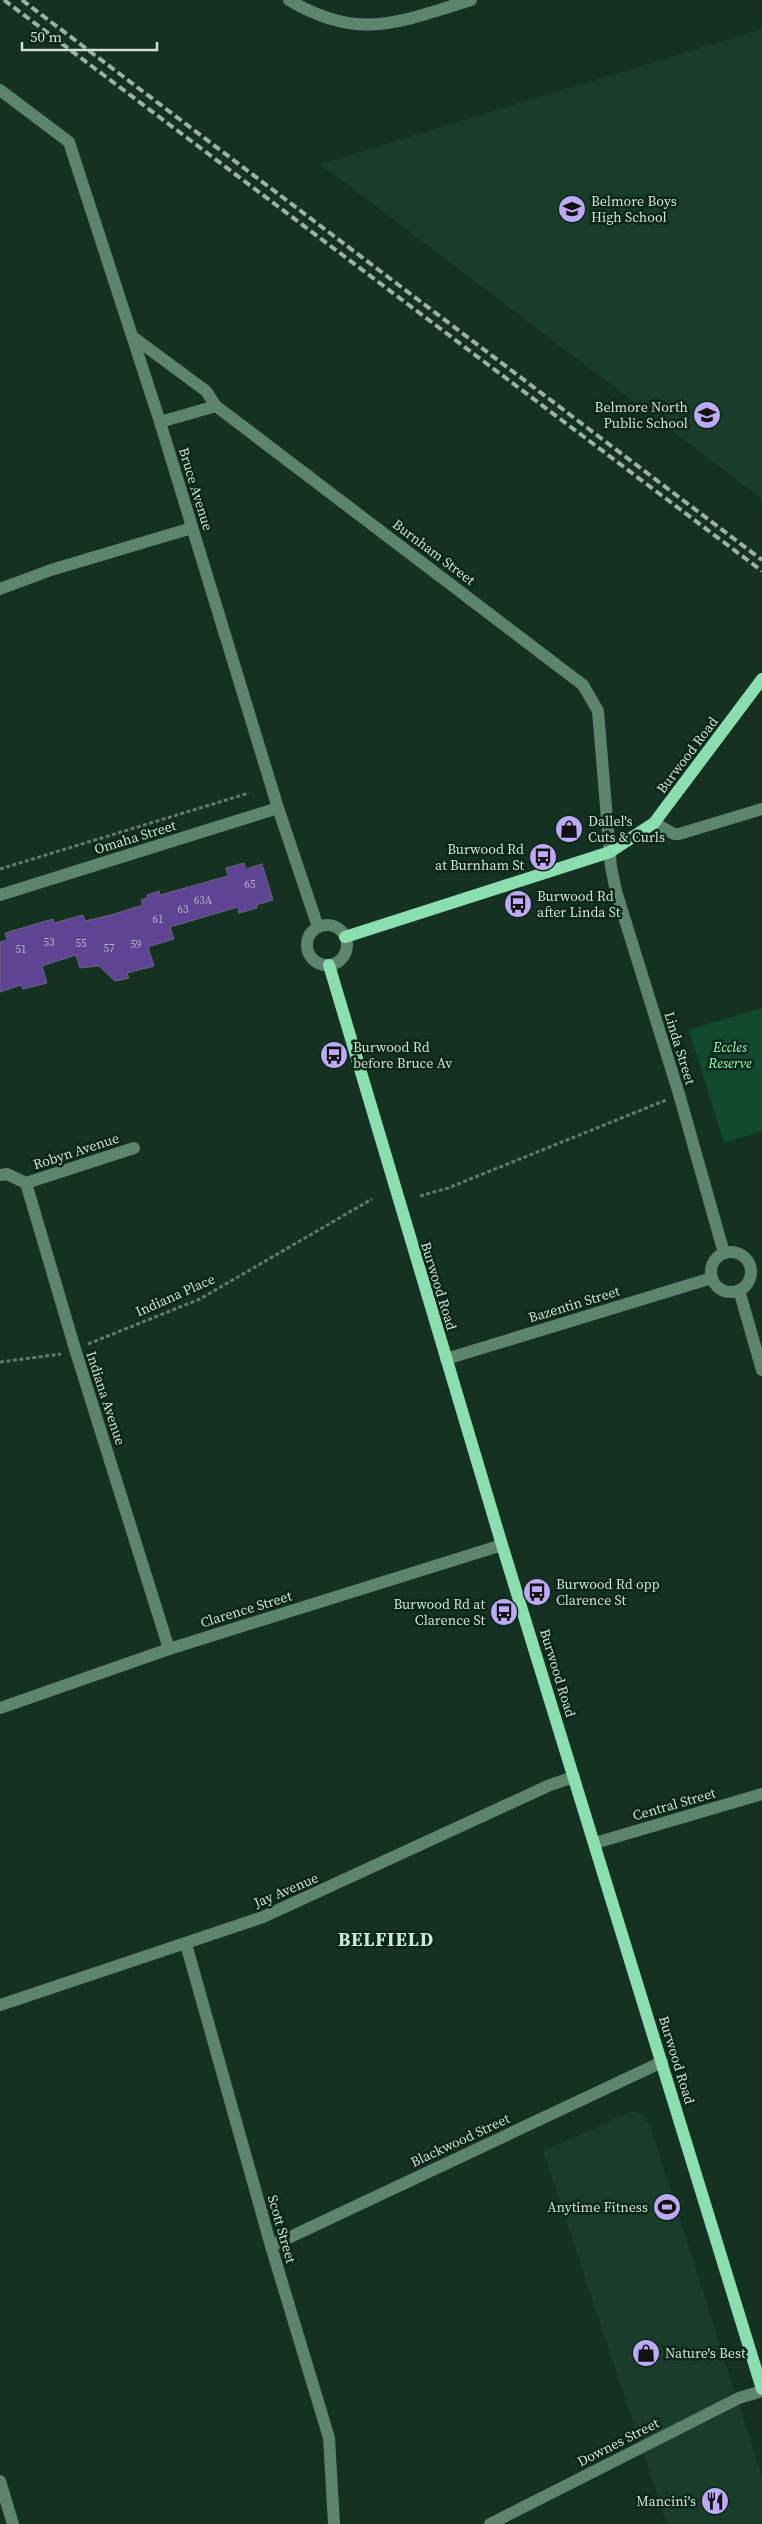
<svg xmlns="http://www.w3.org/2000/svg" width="762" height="2524" viewBox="0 0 762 2524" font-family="'Source Serif 4',serif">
<rect width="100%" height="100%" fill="#153122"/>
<!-- built -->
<g fill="#193d2a">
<polygon points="762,29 762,499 320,164"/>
<polygon points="630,2112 640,2113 650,2125 762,2477 762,2524 667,2524 543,2151"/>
</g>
<!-- green -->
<polygon fill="#124a30" points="762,1008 762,1131 724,1143 689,1030"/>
<!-- building -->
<polygon fill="#5e4492" stroke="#6c6581" points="244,863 246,869 262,864 273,900 256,905 257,908 239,913 238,907 170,927 174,939 148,947 154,966 127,973 129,978 115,981 99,966 80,968 76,955 42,966 47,983 23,989 21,985 0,992 0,942 7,940 5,933 53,919 54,923 83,915 85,921 111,915 143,905 141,900 147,898 147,895 159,891 160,895 228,876 226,868"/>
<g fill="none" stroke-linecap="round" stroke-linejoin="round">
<!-- path -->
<g stroke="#637a6d" stroke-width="3" stroke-dasharray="4 2.5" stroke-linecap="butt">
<polyline points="0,869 249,793"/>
<polyline points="420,1196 448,1188 666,1100"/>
<polyline points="88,1344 200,1299 372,1199"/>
<polyline points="0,1362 61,1354"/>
</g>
<!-- minor -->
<g stroke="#5d846d" stroke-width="12">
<path d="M289,0C360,42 398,22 471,0"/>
<polyline points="0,90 69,142 160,422 278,808 318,927"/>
<polyline points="133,337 206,391 216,406 583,685 598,711 611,867 616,891 679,1094 724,1253"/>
<polyline points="160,422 216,406"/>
<polyline points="0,589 51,570 192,528"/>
<polyline points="654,823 674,834 679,834 762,809"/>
<polyline points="0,895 278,808"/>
<circle cx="327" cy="945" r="20"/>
<polyline points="0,1175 7,1174 26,1183 75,1349 169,1649"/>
<polyline points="26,1183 134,1148"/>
<circle cx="731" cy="1272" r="20"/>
<polyline points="739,1290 762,1370"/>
<polyline points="446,1359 712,1278"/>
<polyline points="0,1708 169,1649 502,1545"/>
<polyline points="595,1843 762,1794"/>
<polyline points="186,1944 271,2246 329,2438 334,2524"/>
<polyline points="0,2005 263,1917 550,1785 574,1777"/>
<polyline points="271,2246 662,2062"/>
<polyline points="0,2481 13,2524"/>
<polyline points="490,2524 739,2398 762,2391"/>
</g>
<!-- major -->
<g stroke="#8bdeaf" stroke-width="12">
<polyline points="345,937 610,852 654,823 762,679"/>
<polyline points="329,965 502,1545 762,2389"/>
</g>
<!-- rail -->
<g stroke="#9db0a4" stroke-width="4" stroke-dasharray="8 4" stroke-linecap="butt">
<polyline points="4,0 762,571"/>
<polyline points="22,0 762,560"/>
</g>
</g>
<!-- icons -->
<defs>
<g id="school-disc" transform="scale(1.4375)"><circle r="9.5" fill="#bea9f5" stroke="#0b2719"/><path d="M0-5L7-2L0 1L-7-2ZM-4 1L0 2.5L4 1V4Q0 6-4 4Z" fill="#111"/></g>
<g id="shop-disc" transform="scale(1.4375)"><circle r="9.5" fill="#bea9f5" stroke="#0b2719"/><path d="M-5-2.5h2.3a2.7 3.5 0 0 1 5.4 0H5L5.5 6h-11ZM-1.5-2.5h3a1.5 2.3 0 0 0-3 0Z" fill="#111"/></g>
<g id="bus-disc" transform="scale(1.4375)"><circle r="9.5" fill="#bea9f5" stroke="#0b2719"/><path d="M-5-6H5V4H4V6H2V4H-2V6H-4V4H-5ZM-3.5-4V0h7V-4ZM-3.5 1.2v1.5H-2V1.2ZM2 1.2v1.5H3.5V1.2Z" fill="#111"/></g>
<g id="stadium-disc" transform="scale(1.4375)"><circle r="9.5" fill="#bea9f5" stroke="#0b2719"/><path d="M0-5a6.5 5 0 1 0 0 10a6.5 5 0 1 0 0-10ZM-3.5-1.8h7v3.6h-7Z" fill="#111"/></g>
<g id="restaurant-disc" transform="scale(1.4375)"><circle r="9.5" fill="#bea9f5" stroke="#0b2719"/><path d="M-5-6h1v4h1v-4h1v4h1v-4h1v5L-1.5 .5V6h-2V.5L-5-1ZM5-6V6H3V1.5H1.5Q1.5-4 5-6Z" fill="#111"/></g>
</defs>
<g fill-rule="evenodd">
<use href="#school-disc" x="572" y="209"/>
<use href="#school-disc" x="707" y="415"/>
<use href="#shop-disc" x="569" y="829"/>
<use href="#bus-disc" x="543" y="857"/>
<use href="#bus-disc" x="518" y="904"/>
<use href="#bus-disc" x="334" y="1055"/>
<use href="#bus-disc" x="537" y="1592"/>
<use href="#bus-disc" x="504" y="1612"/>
<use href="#stadium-disc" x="667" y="2207"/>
<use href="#shop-disc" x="646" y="2353"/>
<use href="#restaurant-disc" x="715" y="2501"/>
</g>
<g text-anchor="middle" stroke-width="5" stroke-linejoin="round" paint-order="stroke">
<!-- number labels -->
<g font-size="11" fill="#b3b8c4">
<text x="250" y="888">65</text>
<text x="203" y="904">63A</text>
<text x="183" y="913">63</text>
<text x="158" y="923">61</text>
<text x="49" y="946">53</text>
<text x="81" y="947">55</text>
<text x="136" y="948">59</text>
<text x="109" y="952">57</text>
<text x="21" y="953">51</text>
</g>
<!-- poi labels -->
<g font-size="14" fill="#cfdfd4" stroke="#0b2719" text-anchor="start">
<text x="591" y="206">Belmore Boys<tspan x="591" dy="16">High School</tspan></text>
<text x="688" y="412" text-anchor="end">Belmore North<tspan x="688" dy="16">Public School</tspan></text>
<text x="588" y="826">Dallel's<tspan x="588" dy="16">Cuts &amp; Curls</tspan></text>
<text x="524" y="854" text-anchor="end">Burwood Rd<tspan x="524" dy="16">at Burnham St</tspan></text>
<text x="537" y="901">Burwood Rd<tspan x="537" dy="16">after Linda St</tspan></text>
<text x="353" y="1052">Burwood Rd<tspan x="353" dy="16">before Bruce Av</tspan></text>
<text x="556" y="1589">Burwood Rd opp<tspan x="556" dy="16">Clarence St</tspan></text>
<text x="485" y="1609" text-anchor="end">Burwood Rd at<tspan x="485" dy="16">Clarence St</tspan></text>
<text x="648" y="2212" text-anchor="end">Anytime Fitness</text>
<text x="665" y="2358">Nature's Best</text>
<text x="696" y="2506" text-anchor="end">Mancini's</text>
</g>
<!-- street labels -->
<g font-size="14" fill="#cfdfd4" stroke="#0b2719">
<text transform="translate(196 489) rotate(73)" y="5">Bruce Avenue</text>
<text transform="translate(434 552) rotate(37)" y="5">Burnham Street</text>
<text transform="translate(687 755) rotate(-53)" y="5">Burwood Road</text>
<text transform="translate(135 837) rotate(-17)" y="5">Omaha Street</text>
<text transform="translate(680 1048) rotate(73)" y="5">Linda Street</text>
<text transform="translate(76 1151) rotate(-18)" y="5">Robyn Avenue</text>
<text transform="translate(439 1286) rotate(73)" y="5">Burwood Road</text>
<text transform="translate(175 1295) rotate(-24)" y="5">Indiana Place</text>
<text transform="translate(574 1304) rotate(-17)" y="5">Bazentin Street</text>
<text transform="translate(106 1398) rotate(72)" y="5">Indiana Avenue</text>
<text transform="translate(246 1609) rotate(-17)" y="5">Clarence Street</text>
<text transform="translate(558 1673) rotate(73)" y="5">Burwood Road</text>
<text transform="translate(674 1804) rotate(-16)" y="5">Central Street</text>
<text transform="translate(286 1890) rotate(-23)" y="5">Jay Avenue</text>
<text transform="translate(677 2060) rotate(73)" y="5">Burwood Road</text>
<text transform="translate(460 2140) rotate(-25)" y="5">Blackwood Street</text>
<text transform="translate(282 2229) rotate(74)" y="5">Scott Street</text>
<text transform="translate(618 2442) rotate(-27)" y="5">Downes Street</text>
</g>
<!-- park labels -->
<g font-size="14" font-style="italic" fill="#95fac2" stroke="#0b2719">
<text x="730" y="1052">Eccles<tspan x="730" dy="16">Reserve</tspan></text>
</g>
<!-- district labels -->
<g font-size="19" font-weight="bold" letter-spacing="1" fill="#c9ead6" stroke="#0b2719">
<text x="386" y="1946">BELFIELD</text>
</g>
</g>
<!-- scale -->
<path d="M22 42v8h135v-8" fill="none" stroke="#cfdfd4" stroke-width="2.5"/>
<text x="30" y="42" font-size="15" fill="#cfdfd4" stroke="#0b2719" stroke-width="4" paint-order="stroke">50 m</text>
</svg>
